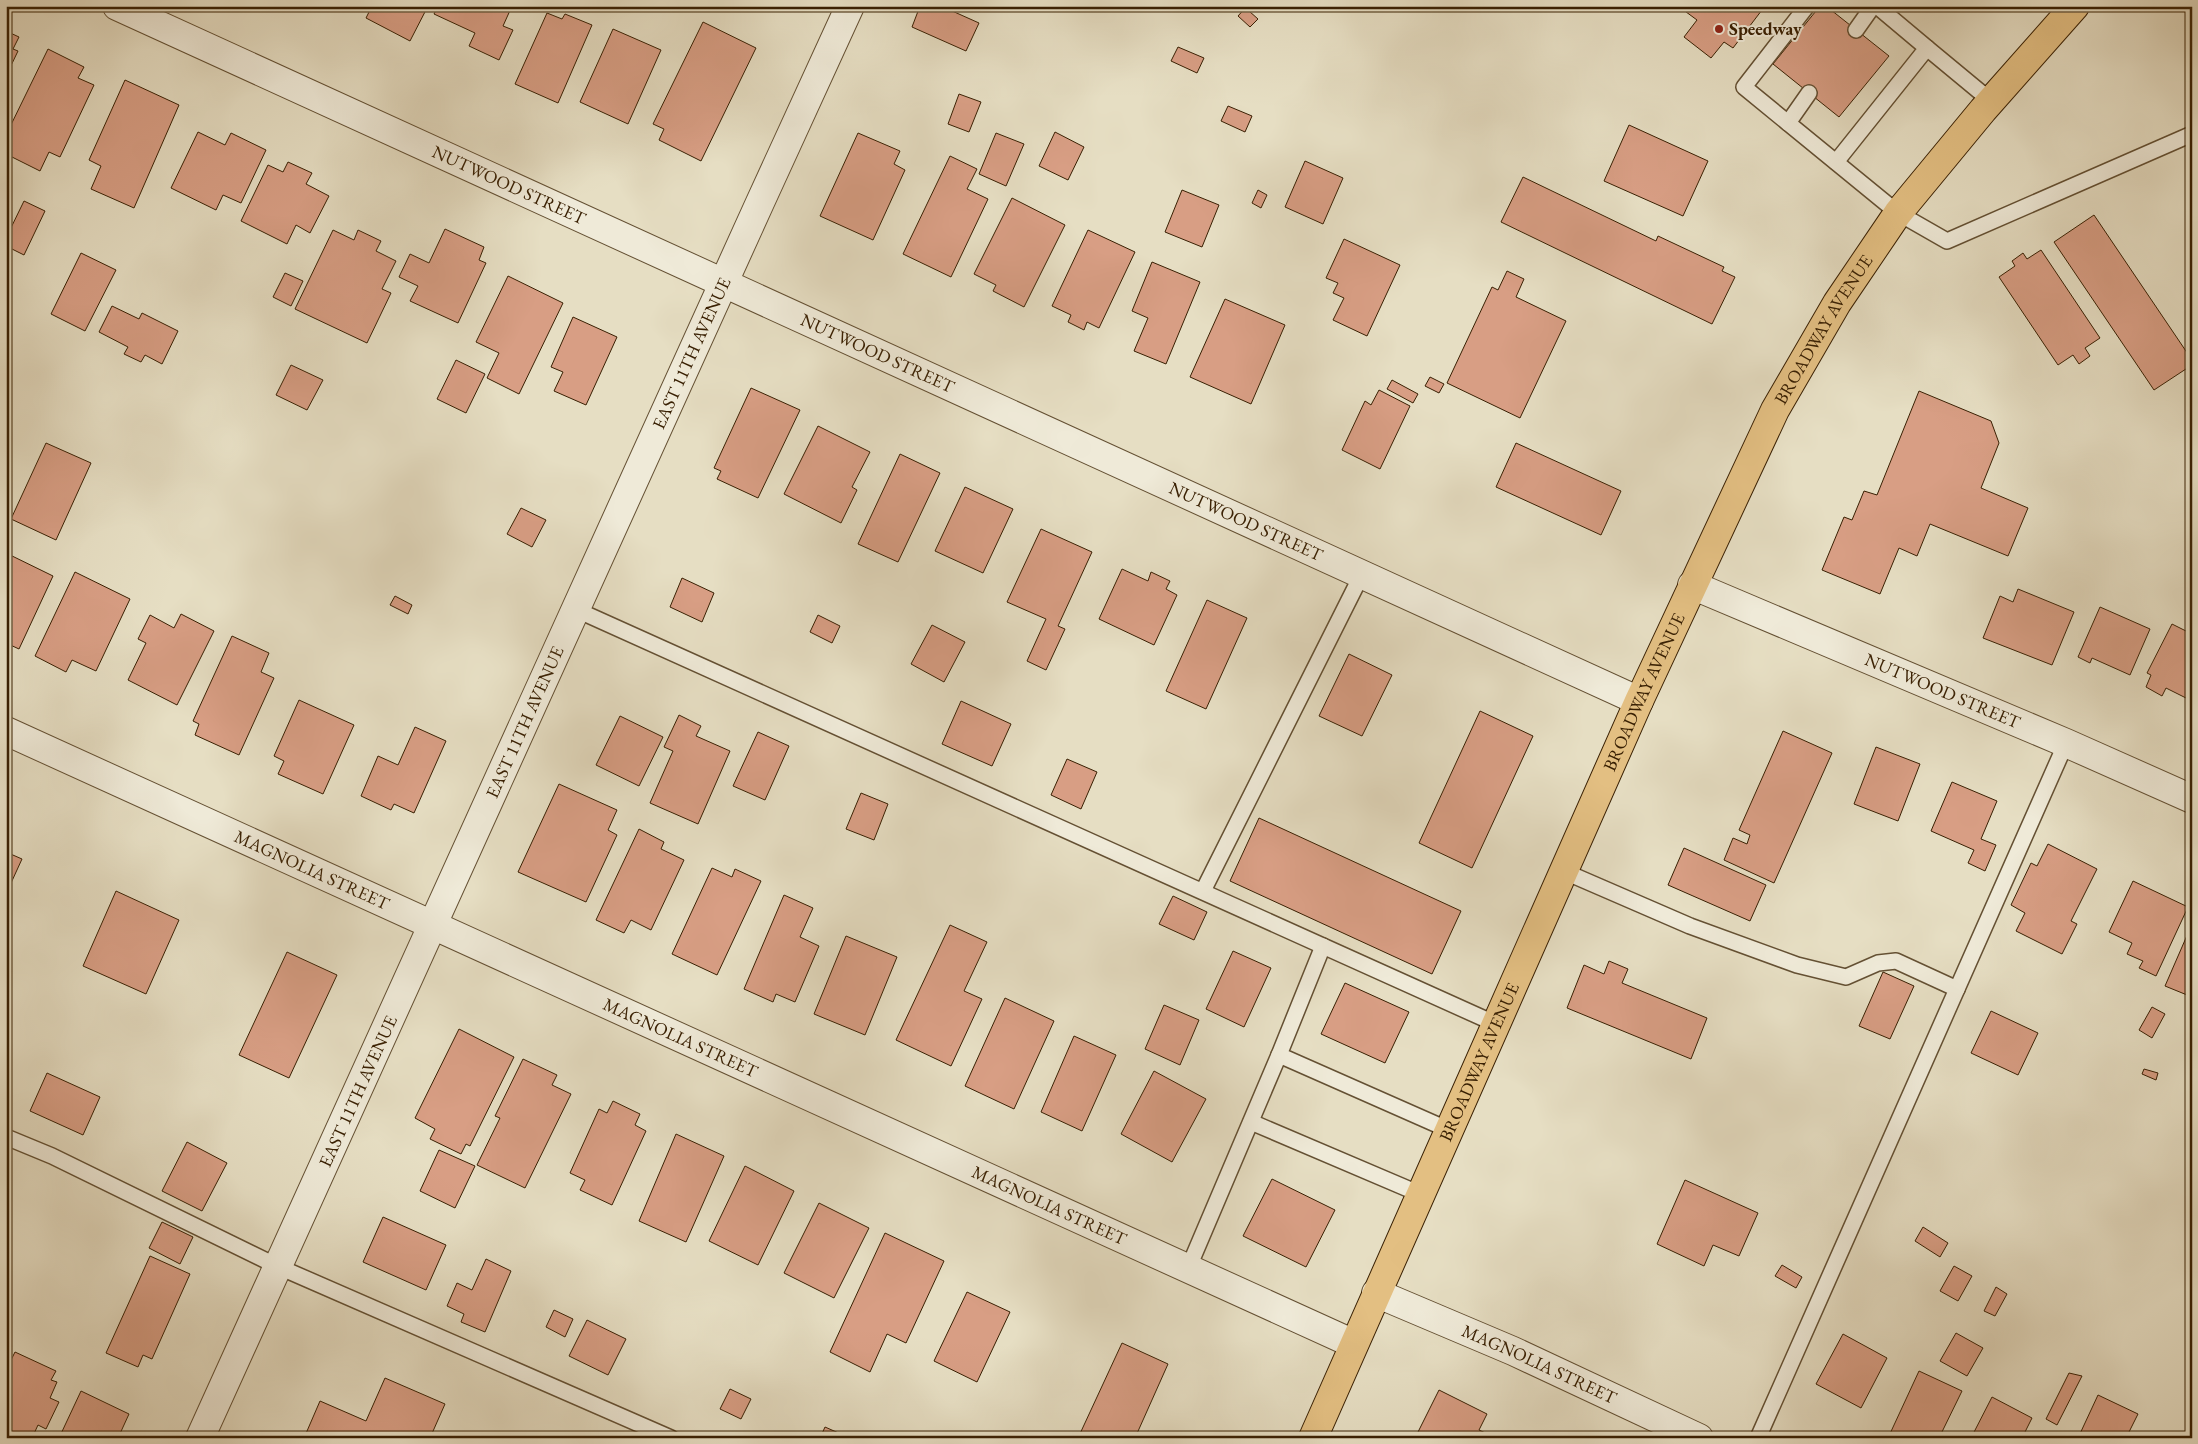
<svg xmlns="http://www.w3.org/2000/svg" width="2198" height="1444" viewBox="0 0 2198 1444" font-family="'EB Garamond',serif">
<rect width="100%" height="100%" fill="#e6dec3"/>
<filter id="stains"><feTurbulence type="fractalNoise" baseFrequency=".004" numOctaves="4"/><feColorMatrix values="0 0 0 0 .2 0 0 0 0 .09 0 0 0 0 .02 0 0 0 .5 -.17"/></filter>
<radialGradient id="worn" r=".72"><stop offset=".6" stop-color="#630" stop-opacity="0"/><stop offset="1" stop-color="#630" stop-opacity=".3"/></radialGradient>
<!-- building -->
<g fill="#d89e84" stroke="#392003">
<polygon points="372,6 428,6 410,41 366,18"/>
<polygon points="438,6 512,6 503,26 513,30 499,60 469,46 475,33 434,14"/>
<polygon points="920,6 941,6 979,23 966,51 912,27"/>
<polygon points="1247,6 1253,6 1249,11 1258,19 1250,27 1238,16"/>
<polygon points="1678,6 1765,6 1733,48 1724,42 1711,58 1684,37 1697,20"/>
<polygon points="1820,6 1826,6 1889,56 1839,117 1773,64"/>
<polygon points="547,13 562,19 565,14 592,25 558,103 515,84"/>
<polygon points="703,22 756,48 701,161 659,140 664,129 653,124"/>
<polygon points="613,29 661,50 628,124 580,102"/>
<polygon points="6,31 19,37 13,49 18,51 6,76"/>
<polygon points="1178,47 1204,58 1197,73 1171,61"/>
<polygon points="48,49 84,67 78,78 94,85 60,157 49,152 40,171 6,154 6,135"/>
<polygon points="125,80 179,105 134,208 91,189 101,166 89,160"/>
<polygon points="959,94 981,102 969,132 948,124"/>
<polygon points="1228,106 1252,116 1245,132 1221,121"/>
<polygon points="1629,125 1708,161 1683,216 1604,181"/>
<polygon points="198,132 225,145 231,133 266,150 241,203 223,195 216,210 171,188"/>
<polygon points="1055,132 1084,147 1068,180 1039,166"/>
<polygon points="858,133 900,151 894,164 905,170 873,240 820,216"/>
<polygon points="996,133 1024,144 1006,186 979,174"/>
<polygon points="950,156 977,169 967,189 988,199 951,277 903,254"/>
<polygon points="1305,161 1343,178 1323,224 1285,207"/>
<polygon points="288,162 312,173 306,184 329,196 310,233 296,225 287,244 241,221 268,165 283,172"/>
<polygon points="1523,177 1656,241 1658,236 1724,267 1722,271 1735,277 1712,324 1501,222"/>
<polygon points="1182,190 1219,205 1202,247 1165,232"/>
<polygon points="1258,190 1267,195 1261,208 1252,203"/>
<polygon points="1012,198 1065,225 1024,307 993,291 996,285 974,274"/>
<polygon points="24,201 45,211 24,255 6,246 6,238"/>
<polygon points="2094,215 2192,360 2192,365 2154,390 2054,242"/>
<polygon points="445,229 484,247 479,260 486,263 458,323 410,301 418,286 399,277 410,254 429,263"/>
<polygon points="333,230 354,240 358,230 381,241 376,251 396,261 382,289 391,293 367,343 295,309"/>
<polygon points="1088,230 1135,252 1099,328 1087,322 1084,330 1068,322 1071,315 1052,306"/>
<polygon points="1344,239 1400,265 1367,336 1333,320 1344,298 1333,293 1338,283 1326,278"/>
<polygon points="2041,250 2100,338 2085,348 2090,356 2079,364 2073,355 2058,365 1999,277 2015,266 2012,261 2023,253 2027,259"/>
<polygon points="81,253 116,270 85,331 51,314"/>
<polygon points="1152,262 1200,282 1166,364 1134,351 1148,318 1132,311"/>
<polygon points="1507,271 1524,279 1516,297 1566,321 1520,418 1447,383 1492,287 1498,290"/>
<polygon points="285,273 303,281 291,306 273,297"/>
<polygon points="508,276 563,303 519,394 487,378 499,353 476,342"/>
<polygon points="1225,299 1285,325 1251,404 1190,377"/>
<polygon points="112,306 139,319 142,313 178,331 162,364 145,355 141,362 124,354 128,347 99,332"/>
<polygon points="573,317 617,337 586,405 554,391 563,372 551,367"/>
<polygon points="456,360 485,374 466,413 437,399"/>
<polygon points="291,365 323,380 307,410 276,395"/>
<polygon points="1430,377 1444,384 1439,393 1425,386"/>
<polygon points="1392,380 1418,394 1413,403 1387,389"/>
<polygon points="751,388 800,410 758,498 717,479 721,471 714,468"/>
<polygon points="1379,390 1410,406 1380,469 1342,450 1365,401 1371,405"/>
<polygon points="1919,391 1991,421 1999,443 1981,488 2028,508 2008,556 1930,524 1917,556 1899,548 1880,594 1822,570 1844,517 1852,520 1864,491 1877,495"/>
<polygon points="818,426 870,452 852,487 857,490 841,523 784,494"/>
<polygon points="46,443 91,463 56,540 11,519"/>
<polygon points="1516,443 1621,491 1601,535 1496,487"/>
<polygon points="900,454 940,473 898,562 858,544"/>
<polygon points="965,487 1013,509 983,573 935,551"/>
<polygon points="521,508 546,520 532,547 507,534"/>
<polygon points="1041,529 1092,552 1058,626 1065,629 1046,670 1027,661 1046,619 1007,602"/>
<polygon points="6,553 53,576 19,649 6,643"/>
<polygon points="1122,569 1148,581 1151,572 1170,581 1166,589 1177,595 1154,645 1099,619"/>
<polygon points="75,572 130,599 96,671 72,660 66,672 35,656"/>
<polygon points="682,578 714,593 702,622 670,607"/>
<polygon points="2018,589 2074,612 2052,665 1983,638 2000,596 2013,602"/>
<polygon points="395,596 412,605 408,614 390,605"/>
<polygon points="1207,600 1247,618 1206,709 1166,691"/>
<polygon points="2100,607 2150,629 2130,675 2092,658 2090,663 2078,657"/>
<polygon points="181,614 214,631 177,705 128,680 146,643 138,639 150,615 174,628"/>
<polygon points="818,615 840,626 832,643 810,632"/>
<polygon points="2172,624 2192,634 2192,701 2166,688 2162,696 2146,687 2151,675 2147,673"/>
<polygon points="932,625 965,642 944,682 911,664"/>
<polygon points="232,636 269,653 261,672 274,678 239,755 195,735 199,724 193,721"/>
<polygon points="1349,654 1392,675 1362,736 1319,716"/>
<polygon points="299,700 354,725 323,794 278,774 284,761 274,756"/>
<polygon points="961,701 1011,724 992,766 942,744"/>
<polygon points="1480,711 1533,736 1472,868 1419,843"/>
<polygon points="679,715 701,726 696,736 730,751 698,824 650,803 673,751 664,747"/>
<polygon points="620,716 663,737 639,786 596,765"/>
<polygon points="415,727 446,741 414,813 394,804 391,810 361,796 378,756 398,765"/>
<polygon points="1783,731 1832,753 1774,883 1724,860 1733,838 1747,844 1750,835 1739,830"/>
<polygon points="758,732 789,746 765,800 733,786"/>
<polygon points="1876,747 1920,764 1898,821 1854,804"/>
<polygon points="1067,759 1097,772 1081,809 1051,795"/>
<polygon points="1952,782 1997,801 1981,839 1996,845 1985,871 1968,863 1974,850 1931,831"/>
<polygon points="559,784 617,810 608,830 617,835 586,902 518,872"/>
<polygon points="861,793 888,804 874,840 846,829"/>
<polygon points="1259,818 1461,911 1432,974 1230,881"/>
<polygon points="639,829 664,842 661,849 684,860 651,930 631,920 624,933 596,920"/>
<polygon points="2048,844 2097,869 2071,921 2077,924 2062,954 2016,931 2025,913 2011,905 2031,863 2037,866"/>
<polygon points="1684,848 1766,885 1750,921 1668,885"/>
<polygon points="6,852 22,859 6,894"/>
<polygon points="712,868 732,877 735,869 761,881 717,975 672,954"/>
<polygon points="2133,881 2188,907 2156,976 2139,968 2143,961 2127,954 2132,943 2109,932"/>
<polygon points="116,891 179,920 146,994 83,966"/>
<polygon points="784,895 813,908 800,937 819,946 795,1002 776,994 773,1002 744,989"/>
<polygon points="1173,896 1207,912 1194,940 1159,924"/>
<polygon points="2192,924 2192,997 2165,986"/>
<polygon points="950,925 987,942 964,991 982,999 951,1066 896,1040"/>
<polygon points="846,936 897,957 865,1035 814,1014"/>
<polygon points="1233,951 1271,968 1244,1027 1206,1009"/>
<polygon points="287,952 337,975 289,1078 239,1055"/>
<polygon points="1609,961 1628,969 1622,983 1707,1018 1691,1059 1567,1008 1584,965 1604,974"/>
<polygon points="1883,972 1914,986 1890,1039 1859,1026"/>
<polygon points="1345,983 1409,1012 1385,1063 1321,1034"/>
<polygon points="1005,998 1054,1021 1014,1109 965,1086"/>
<polygon points="1164,1005 1199,1020 1180,1065 1145,1049"/>
<polygon points="2152,1007 2165,1014 2152,1038 2139,1030"/>
<polygon points="1991,1011 2038,1033 2018,1075 1971,1053"/>
<polygon points="459,1029 514,1057 470,1146 466,1144 461,1154 430,1139 435,1129 415,1118"/>
<polygon points="1074,1036 1116,1055 1082,1131 1041,1112"/>
<polygon points="523,1059 557,1075 552,1085 571,1094 525,1188 477,1165 500,1118 495,1116"/>
<polygon points="2144,1069 2158,1073 2156,1080 2142,1074"/>
<polygon points="1154,1071 1206,1099 1172,1162 1121,1134"/>
<polygon points="47,1073 100,1097 83,1135 30,1111"/>
<polygon points="613,1101 640,1114 635,1125 646,1131 612,1205 580,1190 585,1180 570,1173 599,1109 607,1113"/>
<polygon points="676,1134 724,1156 686,1242 639,1221"/>
<polygon points="187,1142 227,1163 202,1211 162,1191"/>
<polygon points="439,1150 475,1166 455,1208 420,1191"/>
<polygon points="745,1166 794,1191 758,1265 709,1241"/>
<polygon points="1272,1179 1335,1210 1306,1267 1243,1236"/>
<polygon points="1685,1180 1758,1213 1739,1256 1713,1245 1704,1266 1657,1244"/>
<polygon points="819,1203 869,1228 834,1298 784,1273"/>
<polygon points="383,1217 446,1245 426,1290 363,1262"/>
<polygon points="162,1222 193,1237 180,1264 149,1248"/>
<polygon points="1923,1227 1948,1243 1940,1257 1915,1241"/>
<polygon points="885,1233 944,1261 906,1343 887,1334 870,1372 830,1352"/>
<polygon points="150,1256 190,1274 152,1359 143,1355 138,1367 106,1353"/>
<polygon points="486,1259 511,1271 485,1332 461,1322 464,1314 447,1306 457,1283 472,1290"/>
<polygon points="1782,1265 1802,1277 1796,1288 1775,1276"/>
<polygon points="1954,1266 1972,1276 1958,1301 1940,1291"/>
<polygon points="1996,1287 2007,1294 1995,1316 1984,1311"/>
<polygon points="967,1292 1010,1312 977,1382 934,1361"/>
<polygon points="554,1310 573,1319 565,1337 546,1327"/>
<polygon points="587,1320 626,1339 608,1375 569,1356"/>
<polygon points="1956,1333 1983,1348 1967,1376 1940,1361"/>
<polygon points="1843,1334 1887,1358 1861,1408 1816,1384"/>
<polygon points="1122,1343 1168,1364 1135,1438 1078,1438"/>
<polygon points="15,1352 56,1371 51,1380 57,1382 50,1398 59,1402 46,1429 38,1425 32,1438 6,1438 6,1370"/>
<polygon points="1919,1371 1962,1391 1939,1438 1888,1438"/>
<polygon points="2069,1373 2082,1376 2057,1425 2046,1419"/>
<polygon points="385,1378 445,1404 430,1438 304,1438 320,1401 366,1421"/>
<polygon points="730,1389 751,1399 741,1419 720,1409"/>
<polygon points="1439,1390 1487,1414 1479,1430 1496,1438 1415,1438"/>
<polygon points="81,1391 129,1414 118,1438 59,1438"/>
<polygon points="2098,1395 2138,1414 2126,1438 2078,1438"/>
<polygon points="1992,1397 2032,1418 2022,1438 1971,1438"/>
<polygon points="825,1427 850,1438 820,1438"/>
</g>
<g fill="none" stroke-linecap="round" stroke-linejoin="round">
<!-- lane casing -->
<g stroke="#645033" stroke-width="18">
<g id="lane">
<polyline points="1807,6 1744,87 1898,213 1947,241 2192,134"/>
<polyline points="1856,30 1873,6"/>
<polyline points="1927,48 1991,101"/>
<polyline points="1788,123 1809,93"/>
<polyline points="1836,162 1927,48 1877,6"/>
<polyline points="577,610 1496,1024"/>
<polyline points="1563,871 1690,926 1797,965 1846,977 1878,963 1896,961 1957,989"/>
<polyline points="1203,891 1362,574"/>
<polyline points="1323,946 1279,1055 1449,1130"/>
<polyline points="1251,1122 1420,1194"/>
<polyline points="6,1137 52,1156 279,1267 671,1438"/>
<polyline points="1188,1269 1279,1055"/>
<polyline points="1758,1438 2066,743"/>
</g>
</g>
<!-- street casing -->
<g stroke="#645033" stroke-width="30">
<g id="street">
<path id="s1" d="M117,6L1639,701"/>
<path id="s2" d="M1692,585L2066,743L2192,799"/>
<path id="s3" d="M6,731L1354,1344"/>
<path id="s4" d="M1376,1293L1513,1351L1699,1438"/>
<path id="s5" d="M200,1438C419,961 631,482 850,6"/>
</g>
</g>
<!-- primary casing -->
<g stroke="#392003" stroke-width="30">
<g id="primary">
<path id="s6" d="M1313,1438L1639,701L1775,410L1837,303L1898,213L1983,110L2075,6"/>
</g>
</g>
<!-- lane -->
<use href="#lane" stroke="#efead8" stroke-width="15"/>
<!-- street -->
<use href="#street" stroke="#efead8" stroke-width="28"/>
<!-- primary -->
<use href="#primary" stroke="#e3bf82" stroke-width="28"/>
</g>
<!-- markers -->
<circle fill="#8f2418" stroke="#efead8" stroke-width="2" cx="1719" cy="29" r="5"/>
<g text-anchor="middle" stroke-width="4" stroke-linejoin="round" paint-order="stroke">
<!-- poi labels -->
<g font-size="18" font-weight="bold" fill="#392003" stroke="#efead8" text-anchor="start">
<text x="1729" y="35">Speedway</text>
</g>
<!-- street labels -->
<g font-size="18" fill="#392003" stroke="#efead8">
<text dy="6" stroke="none"><textPath href="#s1" startOffset="431">NUTWOOD STREET</textPath></text>
<text dy="6" stroke="none"><textPath href="#s6" startOffset="1221">BROADWAY AVENUE</textPath></text>
<text dy="6" stroke="none"><textPath href="#s5" startOffset="1191">EAST 11TH AVENUE</textPath></text>
<text dy="6" stroke="none"><textPath href="#s1" startOffset="836">NUTWOOD STREET</textPath></text>
<text dy="6" stroke="none"><textPath href="#s1" startOffset="1241">NUTWOOD STREET</textPath></text>
<text dy="6" stroke="none"><textPath href="#s2" startOffset="272">NUTWOOD STREET</textPath></text>
<text dy="6" stroke="none"><textPath href="#s6" startOffset="816">BROADWAY AVENUE</textPath></text>
<text dy="6" stroke="none"><textPath href="#s5" startOffset="786">EAST 11TH AVENUE</textPath></text>
<text dy="6" stroke="none"><textPath href="#s3" startOffset="336">MAGNOLIA STREET</textPath></text>
<text dy="6" stroke="none"><textPath href="#s3" startOffset="741">MAGNOLIA STREET</textPath></text>
<text dy="6" stroke="none"><textPath href="#s6" startOffset="411">BROADWAY AVENUE</textPath></text>
<text dy="6" stroke="none"><textPath href="#s5" startOffset="381">EAST 11TH AVENUE</textPath></text>
<text dy="6" stroke="none"><textPath href="#s3" startOffset="1146">MAGNOLIA STREET</textPath></text>
<text dy="6" stroke="none"><textPath href="#s4" startOffset="178">MAGNOLIA STREET</textPath></text>
</g>
</g>
<!-- margin -->
<rect width="2198" height="1444" fill="none" stroke="#e6dec3" stroke-width="25"/>
<rect x="8" y="8" width="2183" height="1429" fill="none" stroke="#392003" stroke-width="2.5"/>
<rect x="12" y="12" width="2173" height="1419" fill="none" stroke="#392003"/>
<rect width="100%" height="100%" filter="url(#stains)"/>
<rect width="100%" height="100%" fill="url(#worn)"/>
</svg>
